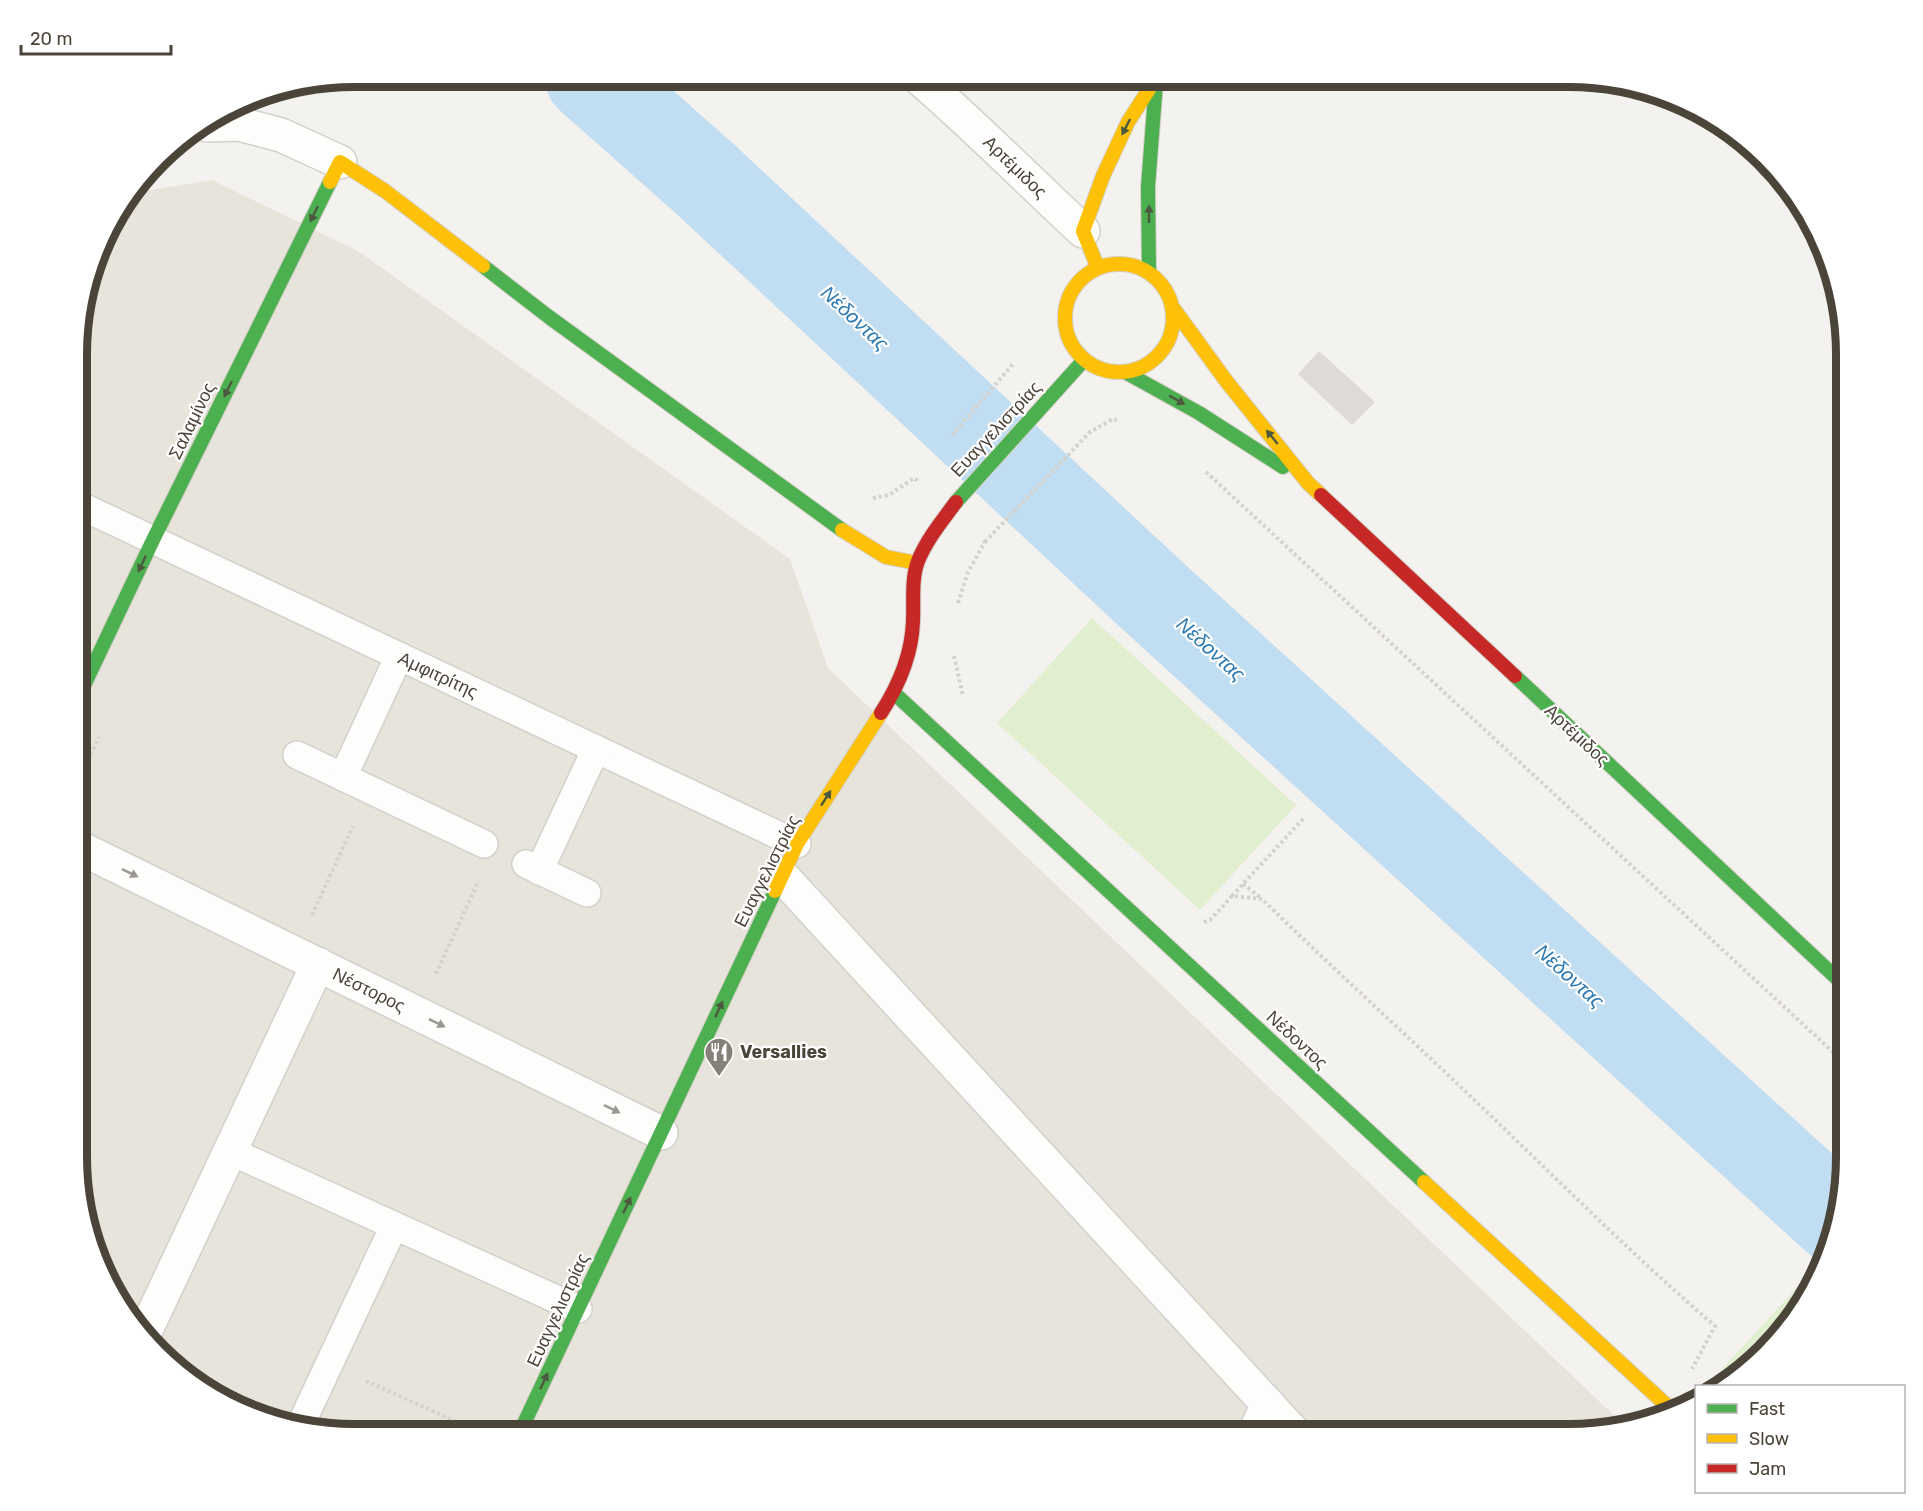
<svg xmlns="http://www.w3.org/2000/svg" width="1923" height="1511" viewBox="0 0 1923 1511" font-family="Rubik,sans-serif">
<rect width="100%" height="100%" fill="#f4f2ee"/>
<!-- residential -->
<polygon fill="#e7e4dc" points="212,180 358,251 790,559 828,668 1623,1424 1569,1434 337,1434 248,1413 171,1365 105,1280 77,1175 79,318 114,216 127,199 139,192"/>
<!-- green -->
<g fill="#e1eecf">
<polygon points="1092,618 1296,805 1200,910 997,723"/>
<polygon points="1802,1282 1809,1289 1777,1340 1715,1385 1711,1381"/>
</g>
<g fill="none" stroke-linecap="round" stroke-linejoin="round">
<!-- river -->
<polyline stroke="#c0ddf1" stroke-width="90" points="590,77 704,178 1155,598 1836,1218"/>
</g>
<!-- building -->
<polygon fill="#dedbd6" points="1319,351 1375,402 1352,425 1298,374"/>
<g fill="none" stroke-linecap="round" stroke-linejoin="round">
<!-- lane casing -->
<g stroke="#d2d0cb" stroke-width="30">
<g id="lane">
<polyline points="79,505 797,844"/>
<polyline points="297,755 484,844"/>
<polyline points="343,777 399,656"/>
<polyline points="526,864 587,893"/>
<polyline points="539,871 596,749"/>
<polyline points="230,1151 578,1309"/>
<polyline points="301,1424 394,1226"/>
</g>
</g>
<!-- street casing -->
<g stroke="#d2d0cb" stroke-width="36">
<g id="street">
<path d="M918,77C975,126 1028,180 1083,231"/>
<polyline points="207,125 239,124 281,135 340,162"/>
<polyline points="78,847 661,1133"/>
<polyline points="782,876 1295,1434"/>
<polyline points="145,1332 318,964"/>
<polyline points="1254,1434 1268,1404"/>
</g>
</g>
<!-- fast casing -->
<g stroke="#d3cfc5" stroke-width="16">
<g id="fast">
<polyline points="483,266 549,317 842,530"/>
<polyline points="1149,272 1148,187 1156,82"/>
<polyline points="1125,372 1199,413 1283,467"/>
<polyline points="956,502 1084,360"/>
<polyline points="1515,676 1846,987"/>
<polyline points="894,693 1424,1182"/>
<polyline points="78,698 153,540 330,182"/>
<polyline points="519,1434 775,891"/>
</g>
</g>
<!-- slow casing -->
<g stroke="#d3cfc5" stroke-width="16">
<g id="slow">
<polyline points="330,182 340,162 385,191 483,266"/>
<circle cx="1119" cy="318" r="54"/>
<polyline points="1098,268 1083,231 1103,176 1128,122 1157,77"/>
<polyline points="1173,308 1227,382 1308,483 1321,495"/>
<polyline points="842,530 886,557 917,563"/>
<polyline points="775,891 797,844 881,713"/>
<polyline points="1424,1182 1675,1413"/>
</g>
</g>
<!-- jam casing -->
<g stroke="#d3cfc5" stroke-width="16">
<g id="jam">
<polyline points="1321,495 1515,676"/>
<path d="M881,713C899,685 912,655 913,621C914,602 911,579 918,561C927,539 942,521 956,502"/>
</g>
</g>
<!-- path -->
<g stroke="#d3d2cc" stroke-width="4" stroke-dasharray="3 3" stroke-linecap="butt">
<polyline points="952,435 1013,364"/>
<polyline points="1206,472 1846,1064"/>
<polyline points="873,498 889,495 914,478 919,482"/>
<polyline points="985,542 1090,432 1113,419 1117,420"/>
<polyline points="958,603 968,572 985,542 982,540"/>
<polyline points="954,656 963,696"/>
<polyline points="78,782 99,737"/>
<polyline points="1243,884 1261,898"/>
<polyline points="1232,896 1303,819"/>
<polyline points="312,915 353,826"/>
<path d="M1204,922L1210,920L1232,896L1262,899C1329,965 1399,1028 1467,1093C1549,1171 1629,1252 1715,1326L1692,1369"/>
<polyline points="436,974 478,882"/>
<polyline points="366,1381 477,1431"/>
</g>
<!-- lane -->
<use href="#lane" stroke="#fdfdfc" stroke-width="27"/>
<!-- street -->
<use href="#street" stroke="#fdfdfc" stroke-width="33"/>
<!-- fast -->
<use href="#fast" stroke="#4caf50" stroke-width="14"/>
<!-- slow -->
<use href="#slow" stroke="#ffc107" stroke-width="14"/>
<!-- jam -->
<use href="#jam" stroke="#c62828" stroke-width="14"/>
</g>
<!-- one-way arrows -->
<defs><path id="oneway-solid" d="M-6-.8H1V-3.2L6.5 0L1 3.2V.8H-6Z" transform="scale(1.5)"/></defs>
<g fill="#4b593e">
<use href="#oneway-solid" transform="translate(1126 127) rotate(117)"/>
<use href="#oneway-solid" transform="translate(314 214) rotate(116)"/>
<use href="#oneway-solid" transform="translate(1149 214) rotate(-90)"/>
<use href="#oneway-solid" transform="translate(228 389) rotate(116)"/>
<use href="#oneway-solid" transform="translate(1177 400) rotate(29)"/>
<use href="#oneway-solid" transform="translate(1272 437) rotate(-129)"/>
<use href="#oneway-solid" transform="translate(142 564) rotate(115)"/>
<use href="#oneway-solid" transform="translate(826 798) rotate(-57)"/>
<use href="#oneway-solid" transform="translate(719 1009) rotate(-65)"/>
<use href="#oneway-solid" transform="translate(627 1205) rotate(-65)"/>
<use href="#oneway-solid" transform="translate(544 1381) rotate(-65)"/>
</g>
<g fill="#9b9791">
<use href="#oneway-solid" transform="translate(130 873) rotate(26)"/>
<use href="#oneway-solid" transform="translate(437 1023) rotate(26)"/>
<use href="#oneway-solid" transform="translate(612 1109) rotate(26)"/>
</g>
<!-- icons -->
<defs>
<g id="restaurant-pin" transform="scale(1.5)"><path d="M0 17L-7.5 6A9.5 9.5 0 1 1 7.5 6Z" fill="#868178" stroke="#fff"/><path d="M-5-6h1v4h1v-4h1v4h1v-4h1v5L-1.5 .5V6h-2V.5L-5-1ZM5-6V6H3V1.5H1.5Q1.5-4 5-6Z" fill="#fff"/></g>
</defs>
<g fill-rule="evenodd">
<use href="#restaurant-pin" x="719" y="1052"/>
</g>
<g text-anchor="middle" stroke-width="4.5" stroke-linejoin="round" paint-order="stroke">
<!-- street labels -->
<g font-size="18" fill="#4b4439" stroke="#fff">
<text transform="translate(1015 167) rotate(44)" y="6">Αρτέμιδος</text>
<text transform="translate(192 421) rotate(-64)" y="6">Σαλαμίνος</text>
<text transform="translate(996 429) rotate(-47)" y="6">Ευαγγελιστρίας</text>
<text transform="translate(438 675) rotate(25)" y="6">Αμφιτρίτης</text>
<text transform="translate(1577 735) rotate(43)" y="6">Αρτέμιδος</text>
<text transform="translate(767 871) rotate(-63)" y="6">Ευαγγελιστρίας</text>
<text transform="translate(369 990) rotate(26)" y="6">Νέστορος</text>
<text transform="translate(1297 1040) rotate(43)" y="6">Νέδοντος</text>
<text transform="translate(558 1310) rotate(-65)" y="6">Ευαγγελιστρίας</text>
</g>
<!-- poi labels -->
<g font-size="18" font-weight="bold" fill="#4b4439" stroke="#fff" text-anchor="start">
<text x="740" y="1058">Versallies</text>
</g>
<!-- water labels -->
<g font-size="20" font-style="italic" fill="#2e7ab2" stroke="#fff">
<text transform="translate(855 318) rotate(43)" y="7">Νέδoντας</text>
<text transform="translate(1211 649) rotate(42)" y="7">Νέδoντας</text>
<text transform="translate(1570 976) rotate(42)" y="7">Νέδoντας</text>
</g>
</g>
<!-- crop -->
<path d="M0 0H1923V1511H0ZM354 87H1569A267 267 0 0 1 1836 354V1157A267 267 0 0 1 1569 1424H354A267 267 0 0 1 87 1157V354A267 267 0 0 1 354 87Z" fill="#fff" fill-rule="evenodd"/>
<path fill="none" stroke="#4b4439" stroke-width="8" d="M354 87H1569A267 267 0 0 1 1836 354V1157A267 267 0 0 1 1569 1424H354A267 267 0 0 1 87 1157V354A267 267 0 0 1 354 87Z"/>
<!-- legend -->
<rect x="1695" y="1385" width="210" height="108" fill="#ffffff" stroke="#b7b4b0" stroke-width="1.5"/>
<rect x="1707" y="1404" width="30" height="9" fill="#4caf50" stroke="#b7b4b0" stroke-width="1.5"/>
<text x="1749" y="1415" font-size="18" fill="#4b4439">Fast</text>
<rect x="1707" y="1434" width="30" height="9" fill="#ffc107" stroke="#b7b4b0" stroke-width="1.5"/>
<text x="1749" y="1445" font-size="18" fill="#4b4439">Slow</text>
<rect x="1707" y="1464" width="30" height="9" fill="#c62828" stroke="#b7b4b0" stroke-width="1.5"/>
<text x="1749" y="1475" font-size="18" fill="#4b4439">Jam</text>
<!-- scale -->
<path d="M21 45v9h150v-9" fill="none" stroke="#4b4439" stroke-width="3"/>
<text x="30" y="45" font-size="18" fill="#4b4439" stroke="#ffffff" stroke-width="4.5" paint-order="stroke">20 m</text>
</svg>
